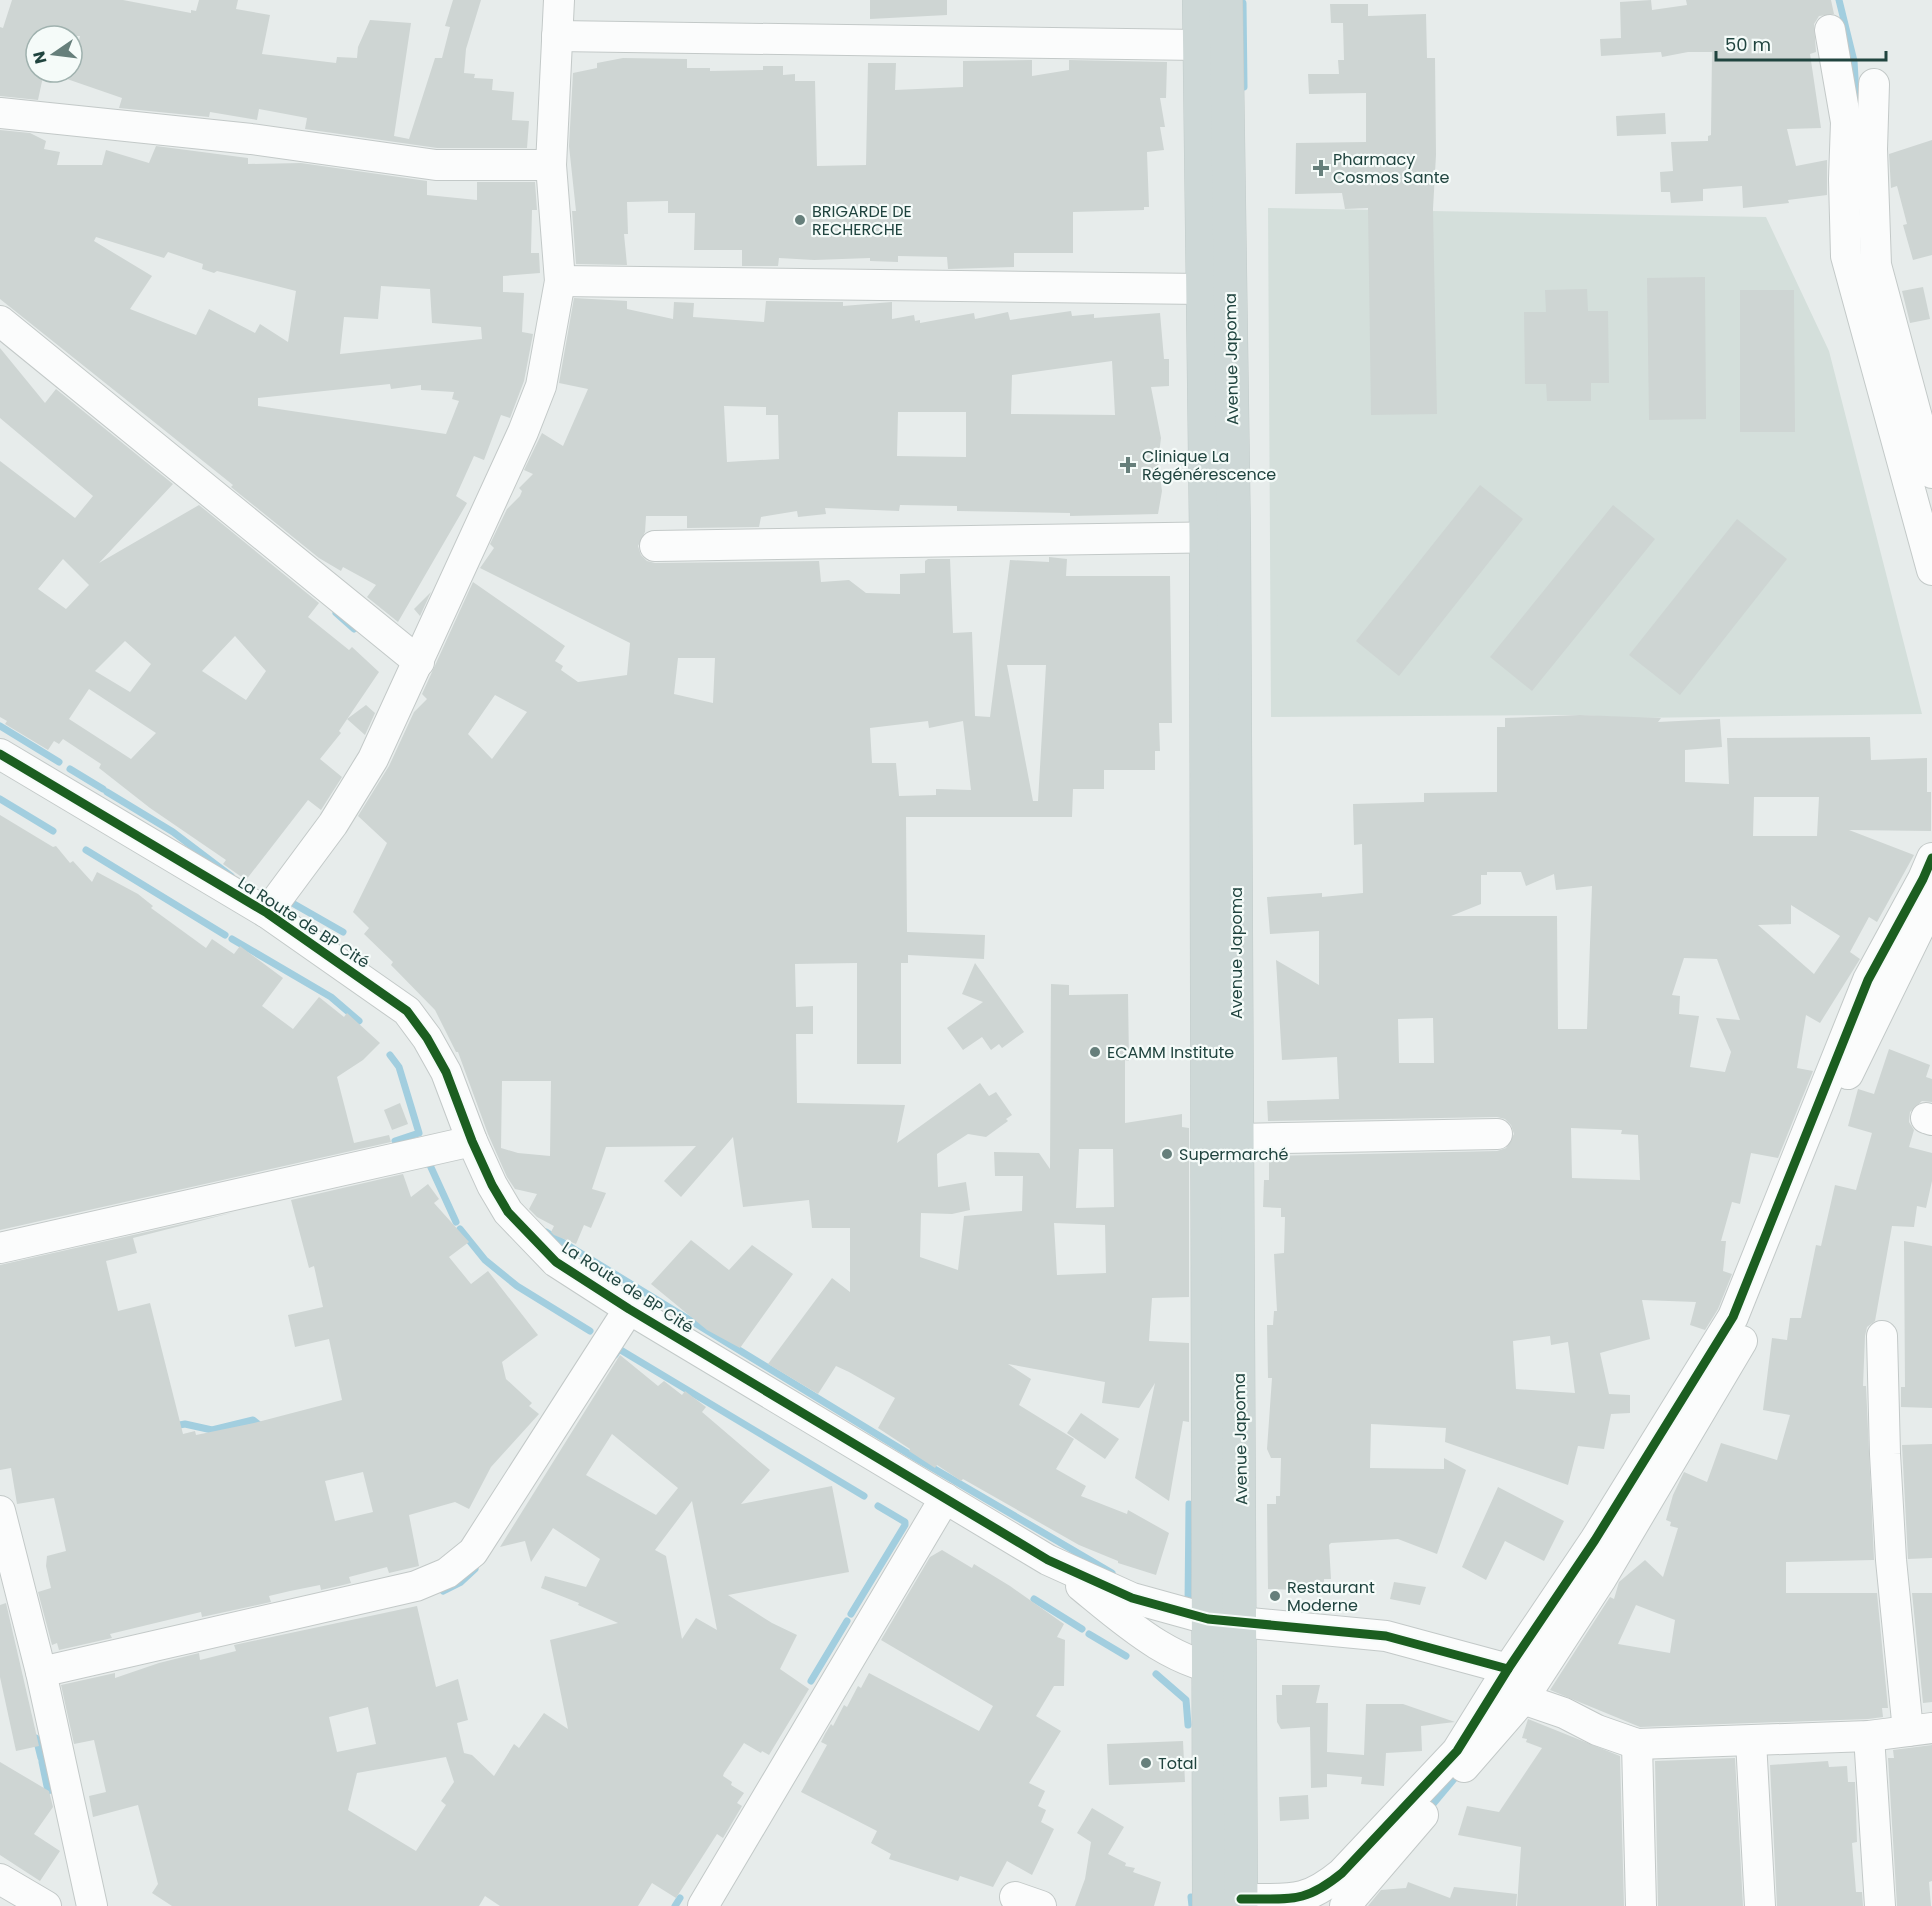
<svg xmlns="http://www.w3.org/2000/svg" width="1932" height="1906" viewBox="0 0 1932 1906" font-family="Poppins,sans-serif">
<rect width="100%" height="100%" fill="#e7eceb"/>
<!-- built -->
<polygon fill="#d4dfdb" points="1268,208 1766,217 1829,351 1922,714 1634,718 1580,715 1271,717"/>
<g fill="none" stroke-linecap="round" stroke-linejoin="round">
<!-- stream -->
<g stroke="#a2cedf" stroke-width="7">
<polyline points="1839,0 1854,61 1856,95"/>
<polyline points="1243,3 1244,87"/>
<polyline points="336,613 354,629"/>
<polyline points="0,726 59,762"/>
<polyline points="70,769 103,789"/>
<polyline points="107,792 173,832 231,876"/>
<polyline points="0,799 53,831"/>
<polyline points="86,850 225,935"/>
<polyline points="287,900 343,932"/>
<polyline points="232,939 331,997 359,1021"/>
<polyline points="390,1055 399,1067 419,1133 395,1141"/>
<polyline points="425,1164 429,1163 456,1222"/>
<polyline points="460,1229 485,1260 517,1286 590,1331"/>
<polyline points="546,1232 914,1457 1112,1573"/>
<polyline points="615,1355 619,1349 864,1496"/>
<polyline points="174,1426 185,1424 212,1430 253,1420 263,1428"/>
<polyline points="443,1591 461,1582 475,1569"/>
<polyline points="1034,1599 1082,1629"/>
<polyline points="1188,1606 1189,1504"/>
<polyline points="851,1614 905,1525 905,1522 878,1506"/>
<polyline points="1089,1634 1126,1656"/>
<polyline points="1156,1674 1186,1700 1188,1725"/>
<polyline points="811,1681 847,1621"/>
<polyline points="36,1738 41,1758"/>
<polyline points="42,1762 48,1791"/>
<polyline points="1428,1810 1459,1773"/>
<polyline points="1191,1897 1192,1906"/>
<polyline points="675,1906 680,1898"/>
</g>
</g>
<!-- building -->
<g fill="#ced5d3" fill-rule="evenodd">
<polygon points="12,0 123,0 191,13 191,10 196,11 199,0 238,0 236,9 270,15 262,54 336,63 337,57 357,58 358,47 370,20 411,23 394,136 409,139 435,58 442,58 450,27 445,26 453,0 481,0 466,49 464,73 475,74 474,78 493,79 492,90 514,92 512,120 529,121 527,148 437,148 305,129 307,118 259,109 257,120 210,112 209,117 119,108 122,98 67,79 69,72 72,72 80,36 36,36 36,72 44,72 38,100 0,96 0,27 3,28"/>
<polygon points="870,0 947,0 947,15 870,19"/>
<polygon points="1651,0 1652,10 1687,5 1686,0 1831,0 1834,14 1819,16 1814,24 1816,52 1810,54 1821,128 1787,129 1796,166 1827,160 1827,195 1788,200 1789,203 1743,208 1742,186 1703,189 1703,201 1671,203 1670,192 1661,192 1660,172 1673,171 1671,142 1708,141 1708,136 1711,135 1712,52 1688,52 1662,57 1661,52 1601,56 1600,39 1621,38 1620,2"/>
<polygon points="1330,4 1368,4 1368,16 1426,14 1427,58 1435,58 1436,155 1433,209 1437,414 1371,415 1368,208 1345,209 1342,193 1295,194 1296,143 1366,142 1366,93 1309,94 1308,74 1339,74 1338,60 1344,60 1343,23 1331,23"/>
<polygon points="623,58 687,59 687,68 710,68 710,71 763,70 763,66 783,66 783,75 795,74 795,81 815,81 817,166 866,165 868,63 896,63 895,90 963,87 963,61 1032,60 1032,76 1069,70 1069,60 1167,62 1166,98 1160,98 1165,127 1160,127 1164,150 1147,152 1149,207 1144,207 1144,210 1073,212 1073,253 1014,253 1014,267 948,269 947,257 898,256 898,262 870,261 870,258 814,260 779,258 778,266 742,266 742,250 694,250 695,213 668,213 668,201 627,202 628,234 624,234 627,265 576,264 572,211 576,211 569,146 573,73 597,68 597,63"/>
<polygon points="1665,113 1666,134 1617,136 1616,116"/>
<path d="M0,130L30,133L46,141L44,149L60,152L57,165H102L106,150L149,163L156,146L248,158V164L301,163L427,181V195L477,200V182H535L537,210H532L531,253H539L540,273L503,276V292L524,293L522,332L533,334L524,381L510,418L501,415L484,460L474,456L456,496L467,503L398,622L367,597L376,585L343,567L341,571L319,558L231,487L233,485L0,299ZM96,237L164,258L168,252L203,264L202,269L214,273L217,271L296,291L288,342L260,324L255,333L209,309L196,335L130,309L152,276L94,241ZM381,286L430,289L432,323L481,327L482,339L340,354L344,317L378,319ZM390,384L391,389L421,385V390L454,392L452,399L459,401L446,434L258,406V398Z"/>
<polygon points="1932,140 1932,255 1913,260 1903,225 1907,224 1897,186 1891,188 1889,154"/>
<polygon points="1705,277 1706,419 1649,420 1647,278"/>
<polygon points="1923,287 1930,319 1910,323 1902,291"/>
<polygon points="1587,289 1588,311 1608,311 1609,383 1591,383 1591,401 1547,401 1546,384 1525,384 1524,312 1546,312 1545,290"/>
<polygon points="1740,290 1794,290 1795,432 1740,432"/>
<path d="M574,298L627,301V309L673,319L674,302L694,303L693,317L764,322L766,301L835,302H843V306L892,302V319L914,315L915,321L920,320V323L974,313L975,319L1008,312L1010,320L1071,311L1072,316L1094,314V318L1160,313L1164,359H1169V386L1151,387L1161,438L1158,462L1162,491L1158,514L1070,516V513L957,511V506L900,505L899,511L825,508L826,514L798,517L797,511L761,517L759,527L687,528V516H646L645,532L638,546L641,555L647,561L655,563L819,561L821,582L849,580L866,593L900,594V574L925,573V561L928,559H950L953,633L972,632L975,716L990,717L1010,560L1049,562V557L1067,559L1066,576H1170L1172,723H1159L1160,751H1155V770H1104V789H1073L1072,817H906L907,932L985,935L984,959L908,955V963H901V1064H857V963L795,964L796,1007L813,1006V1034H796L797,1103L905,1105L897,1143L980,1083L989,1096L996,1092L1012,1115L1006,1119L1008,1121L986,1137L968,1134L937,1154L938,1187L966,1182L970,1210L952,1214L921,1213L920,1257L958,1270L964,1216L1022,1211L1023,1176H995L994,1152L1039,1153L1050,1169L1051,984L1069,985V995L1128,994L1129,1061L1125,1060V1123L1182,1114V1127L1189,1128V1297L1152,1298L1149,1341L1189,1343V1422L1183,1421L1169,1501L1135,1478L1155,1383L1139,1408L1102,1403L1105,1382L1008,1364L1031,1379L1019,1405L1074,1439L1056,1469L1086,1486L1081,1496L1127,1514L1128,1510L1169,1533L1156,1575L1118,1563V1561L1079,1545L963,1479L961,1481L937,1465L935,1468L909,1451L910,1449L878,1428L895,1398L849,1372L836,1366L818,1394L768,1364L832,1278L850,1292V1228H812L809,1200L743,1207L733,1137L681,1197L664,1181L696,1146L606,1147L592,1189L606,1193L591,1228L584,1225L576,1244L554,1235L551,1232L554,1226L537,1217L529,1209L537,1194L515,1189L507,1177L488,1134L458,1052H456L435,1010L391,965L393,962L364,934L369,928L353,912L387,843L358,816L389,766L414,712L427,699L422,694L473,582L565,646L555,661L563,666L561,670L578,682L627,675L630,643L480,568L494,548L490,544L507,509L520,496L522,491L519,488L533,474L524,470L540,437L542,433L563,446L588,389L559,383ZM1112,361L1115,415L1011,414L1012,375ZM724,406L766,407V415H778L779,459L727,462ZM898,412H966V457L897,456ZM678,658H715L713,703L674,694ZM1007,665H1046L1038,801H1033ZM495,695L527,712L492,759L468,734ZM928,721L929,728L963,721L971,790L936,789V795L899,796L896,763H872L870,728ZM502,1081H551L550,1156L518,1153L501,1148ZM1079,1149H1113L1114,1207L1076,1208ZM1054,1223L1105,1225L1106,1273L1057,1275Z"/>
<path d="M0,348L45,403L56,389L173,484L99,563L199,505L319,603L308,617L349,650L352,647L379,672L339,731L341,733L320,759L342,777L321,810L308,800L246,880L223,864L226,860L150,808L99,768L101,764L63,739L59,744L54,741L48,750L5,724L7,721L0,717V461L75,518L93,496L0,418ZM63,559L89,585L66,609L38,589ZM235,636L266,671L246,700L202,671ZM125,641L151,664L130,692L95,671ZM89,689L156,733L131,759L69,719Z"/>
<polygon points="1480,485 1523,519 1399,676 1356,641"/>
<polygon points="1613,505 1655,539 1532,691 1490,657"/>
<polygon points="1737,519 1787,559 1680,695 1629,655"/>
<polygon points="431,592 420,616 414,609"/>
<polygon points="366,705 375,713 365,735 347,719"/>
<path d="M1580,715L1661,718L1658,722L1720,719L1722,747L1685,750V782L1729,784L1727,738L1870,737L1871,760L1927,758V792H1931V831L1849,830L1914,855L1877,922L1869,917L1850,952L1860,959L1820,1023L1806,1015L1797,1068L1813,1071L1778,1158L1751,1153L1740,1204L1732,1202L1721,1241H1726L1723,1271L1732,1274L1718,1309L1705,1330L1690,1325L1696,1302L1642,1300L1650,1339L1600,1353L1609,1394L1630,1395V1413L1611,1414L1604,1449L1578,1446L1568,1485L1445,1442L1446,1428L1371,1424L1370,1468L1444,1469V1458L1466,1470L1437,1554L1398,1539L1331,1543L1329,1545L1331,1579H1324L1323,1591L1268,1589L1267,1504H1276V1496H1280L1281,1458H1271L1267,1449L1272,1378H1268L1267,1325H1273L1274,1311H1277L1274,1254L1284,1253L1285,1217H1281V1208L1263,1207L1264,1180H1269V1156L1497,1151L1506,1148L1514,1134L1511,1125L1505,1119L1497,1117L1268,1121L1267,1101L1339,1099L1337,1057L1282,1060L1276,960L1319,985V931L1270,934L1267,897L1322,893V897L1363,893L1362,844L1354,845L1353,804L1424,802V793L1497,792V727H1505V718ZM1754,797H1819L1817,836H1753ZM1487,872H1521L1526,886L1554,874L1556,890L1592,886L1587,1029H1558L1557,916H1451L1481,904V875H1487ZM1791,905L1840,936L1814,974L1758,925L1791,924ZM1684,958L1717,959L1740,1020L1716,1018L1731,1052L1725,1072L1690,1067L1699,1016L1679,1014L1680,996L1672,995ZM1433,1018L1434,1063H1399L1398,1019ZM1571,1128L1622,1130L1621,1134L1638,1135L1640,1180L1572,1178ZM1550,1336L1551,1345L1568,1342L1575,1393L1516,1389L1513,1341Z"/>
<polygon points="0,815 53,847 56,846 70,863 73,861 92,882 97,872 138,894 153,906 151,908 206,948 212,939 234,954 240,946 283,978 262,1006 293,1029 319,997 344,1017 347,1013 380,1043 363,1060 337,1077 354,1143 389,1135 391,1142 0,1230"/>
<polygon points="975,963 1024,1032 1002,1048 999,1044 991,1050 982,1037 963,1050 947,1028 983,1002 962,994"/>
<path d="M1889,1049L1930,1065L1926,1077L1932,1079V1102L1922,1101L1910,1112L1909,1122L1914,1130L1909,1147L1932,1153V1181L1926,1208L1917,1206L1914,1227L1892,1226L1875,1321L1867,1327L1865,1336L1863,1386H1866L1874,1560L1786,1562V1593H1877L1888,1708H1882L1883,1717L1868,1719L1640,1727L1550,1690L1610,1597L1614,1599L1619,1582L1645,1560L1663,1577L1678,1528L1670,1526L1671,1522L1666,1520L1673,1495L1684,1472L1707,1482L1721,1443L1777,1460L1790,1415L1763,1410L1772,1338L1787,1340L1790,1318H1801L1816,1245L1821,1246L1835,1185L1856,1190L1872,1133L1848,1126L1858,1089L1874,1094ZM1636,1605L1675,1620L1670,1653L1618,1644Z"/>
<polygon points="400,1103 408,1124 392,1130 384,1110"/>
<path d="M403,1174L411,1197L428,1184L439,1199L434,1203L469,1242L449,1257L471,1284L488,1271L538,1335L502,1362L506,1379L532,1403L529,1406L539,1414L491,1467L469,1509L455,1502L409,1515L419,1566L389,1573L387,1567L349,1577L351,1583L343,1585L321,1590L320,1585L290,1591L269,1596L271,1602L202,1617L201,1612L110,1634L112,1638L59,1650L57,1643L52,1645L38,1592L51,1588L46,1566L47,1556L66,1551L54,1498L17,1504L11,1468L0,1470V1265L235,1212L133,1238L137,1253L106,1261L118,1311L150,1303L183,1434L195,1431L196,1435L254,1423L342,1400L329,1339L295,1347L288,1315L323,1307L314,1266L309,1268L291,1200ZM363,1472L373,1512L335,1521L325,1481Z"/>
<polygon points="691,1240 729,1270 752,1245 793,1274 740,1348 707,1330 651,1284"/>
<polygon points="1904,1241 1932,1246 1932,1408 1901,1407 1901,1387 1905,1387"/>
<path d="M620,1355L658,1386L664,1381L682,1395L685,1391L706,1407L702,1412L770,1470L741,1504L832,1486L849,1572L728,1595L772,1623L797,1635L780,1669L809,1689L769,1755L762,1751L761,1753L744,1743L724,1773L723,1776L732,1782L731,1785L744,1793L737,1803L742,1806L723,1838L717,1834L676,1898L652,1883L638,1906H500L485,1896L479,1906H172L152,1893L158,1884L138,1805L93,1817L89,1796L106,1792L94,1740L74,1744L61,1685L115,1673V1678L159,1663L199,1653L200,1660L236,1651L234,1645L417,1606L436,1687L458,1679L468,1720L457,1723L464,1753L472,1755L494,1776L514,1744L519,1748L544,1713L568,1729L550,1640L618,1623L578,1605L579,1603L541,1588L545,1576L586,1587L600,1559L553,1528L531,1562L525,1541L500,1547ZM612,1434L678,1488L656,1515L586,1475ZM692,1501L717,1630L696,1618L682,1639L666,1556L655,1550ZM368,1707L376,1744L337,1752L329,1717ZM446,1757L454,1782L441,1801L446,1805L416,1851L348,1810L357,1773Z"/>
<polygon points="1081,1413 1119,1439 1105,1459 1067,1433"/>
<polygon points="1932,1444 1932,1558 1908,1559 1902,1445"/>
<polygon points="1498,1487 1564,1521 1544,1561 1505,1541 1486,1580 1462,1567"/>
<polygon points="942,1550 972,1568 974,1564 1010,1586 1064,1624 1057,1637 1065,1640 1064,1686 1054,1686 1036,1716 1061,1731 1029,1783 1045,1791 1038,1806 1046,1810 1041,1822 1054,1829 1032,1875 1007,1861 993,1887 960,1876 958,1881 889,1859 891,1854 871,1843 877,1831 801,1792 827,1745 821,1742 825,1734 831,1724 833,1726 844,1705 847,1707 858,1686 861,1688 869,1673 979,1731 993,1706 881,1640 930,1557"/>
<polygon points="1394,1582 1426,1587 1420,1605 1390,1599"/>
<polygon points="1912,1593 1932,1593 1932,1702 1923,1703"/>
<polygon points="6,1603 39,1746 16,1751 0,1677 0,1605"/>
<polygon points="1282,1685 1320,1685 1316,1703 1328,1703 1327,1752 1364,1755 1366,1704 1403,1704 1455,1722 1421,1726 1422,1751 1386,1753 1384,1786 1361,1784 1362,1777 1327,1774 1327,1787 1311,1788 1310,1727 1281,1729 1277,1722 1276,1695 1282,1695"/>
<polygon points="1528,1719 1620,1756 1624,1906 1517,1906 1521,1847 1458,1835 1467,1806 1499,1812 1542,1748 1526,1742 1527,1739 1522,1738"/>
<polygon points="1183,1741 1185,1782 1109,1785 1107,1744"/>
<polygon points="1932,1745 1932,1881 1929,1882 1931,1906 1897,1906 1888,1758 1894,1758 1893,1750"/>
<polygon points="1735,1758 1743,1906 1658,1906 1655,1761"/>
<polygon points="1828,1761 1829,1767 1847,1766 1848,1782 1855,1782 1857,1842 1852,1843 1856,1892 1862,1892 1863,1906 1777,1906 1770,1765"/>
<polygon points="0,1762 49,1791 53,1807 34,1834 60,1851 40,1881 0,1855"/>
<polygon points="1308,1795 1309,1819 1280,1821 1279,1797"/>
<polygon points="1092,1808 1124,1827 1108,1854 1126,1863 1125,1866 1135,1868 1133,1872 1161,1882 1154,1906 1075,1906 1085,1879 1091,1842 1077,1833"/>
<polygon points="1408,1882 1450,1898 1454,1887 1517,1894 1516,1906 1368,1906 1381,1890 1406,1888"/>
</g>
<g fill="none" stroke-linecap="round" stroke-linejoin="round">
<!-- minor casing -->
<g stroke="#c3c9c8" stroke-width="32">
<g id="minor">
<polyline points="1830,30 1846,122 1844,179 1846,256 1932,570"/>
<polyline points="557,36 1200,45"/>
<polyline points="1874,84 1872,149 1876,265 1932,473"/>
<polyline points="0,113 251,139 436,165 551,165"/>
<polyline points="560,281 1203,289"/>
<polyline points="0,321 419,662"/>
<polyline points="655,546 1231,537"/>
<polyline points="0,754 267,913 407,1011 427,1038 446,1072 472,1141 492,1185 508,1212 556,1262 629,1309 1048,1560 1132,1598 1208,1619 1386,1636 1508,1669"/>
<polyline points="267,913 333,824 373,759 523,432 541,386 560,281 551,165 559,0"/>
<polyline points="1848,1074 1931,904"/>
<polyline points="1926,1118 1932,1120"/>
<polyline points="1237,1139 1497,1134"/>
<polyline points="0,1248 472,1141"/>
<polyline points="1882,1336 1885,1454 1891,1560 1908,1731"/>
<polyline points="0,1511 41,1672 92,1906"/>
<path d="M1081,1586C1125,1622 1173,1666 1232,1671"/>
<polyline points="41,1672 416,1586 447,1573 473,1552 629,1309"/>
<polyline points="1523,1699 1564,1713 1597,1730 1637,1744 1869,1736 1932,1728"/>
<polyline points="1869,1736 1880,1906"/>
<polyline points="1751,1741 1760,1906"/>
<polyline points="1637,1744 1641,1906"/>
<polyline points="1464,1767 1523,1699 1601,1579 1742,1341"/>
<polyline points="0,1879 46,1906"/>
<polyline points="1015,1897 1041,1906"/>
<path d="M1241,1899C1289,1898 1303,1905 1342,1873L1457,1751L1508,1669L1595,1540L1733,1317L1868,980L1923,879L1932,858"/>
<polyline points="703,1906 945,1498"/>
<polyline points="1345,1906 1423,1815"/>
</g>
</g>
<!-- major casing -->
<g stroke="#c1cbca" stroke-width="34">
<g id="major">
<polyline points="1199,0 1206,537 1209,1906"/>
<polyline points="1226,0 1234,537 1241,1906"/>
</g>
</g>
<!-- minor -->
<use href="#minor" stroke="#fbfcfc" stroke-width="30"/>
<!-- major -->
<use href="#major" stroke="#ced8d7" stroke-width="33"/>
<!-- cycleway casing -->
<g stroke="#f5fbf9" stroke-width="13">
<g id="cycleway">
<polyline points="0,754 267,913 407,1011 427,1038 446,1072 472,1141 492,1185 508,1212 556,1262 629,1309 1048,1560 1132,1598 1208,1619 1386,1636 1508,1669"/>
<path d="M1241,1899C1289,1898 1303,1905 1342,1873L1457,1751L1508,1669L1595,1540L1733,1317L1868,980L1923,879L1932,858"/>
</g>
</g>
<!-- cycleway -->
<use href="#cycleway" stroke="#1b5e20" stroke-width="9"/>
</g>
<!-- markers -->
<g fill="#667f7b" stroke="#f5fbf9" stroke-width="2">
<path d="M1318 159h6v6h6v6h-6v6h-6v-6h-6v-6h6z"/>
<circle cx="800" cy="220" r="6"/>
<path d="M1125 456h6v6h6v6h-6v6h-6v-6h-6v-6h6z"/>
<circle cx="1095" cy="1052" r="6"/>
<circle cx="1167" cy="1154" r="6"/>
<circle cx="1275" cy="1596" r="6"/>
<circle cx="1146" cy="1763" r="6"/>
</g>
<g text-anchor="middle" stroke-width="4.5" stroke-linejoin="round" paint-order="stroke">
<!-- poi labels -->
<g font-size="16" fill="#20443f" stroke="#f5fbf9" text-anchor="start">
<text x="1333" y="165">Pharmacy<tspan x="1333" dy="18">Cosmos Sante</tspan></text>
<text x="812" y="217">BRIGARDE DE<tspan x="812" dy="18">RECHERCHE</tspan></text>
<text x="1142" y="462">Clinique La<tspan x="1142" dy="18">Régénérescence</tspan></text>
<text x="1107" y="1058">ECAMM Institute</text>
<text x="1179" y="1160">Supermarché</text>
<text x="1287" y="1593">Restaurant<tspan x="1287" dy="18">Moderne</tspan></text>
<text x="1158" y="1769">Total</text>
</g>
<!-- street labels -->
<g font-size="16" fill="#20443f" stroke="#f5fbf9">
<text transform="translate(1231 359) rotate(-91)" y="6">Avenue Japoma</text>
<text transform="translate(304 922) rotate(33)" y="6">La Route de BP Cité</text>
<text transform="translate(1236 953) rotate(-90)" y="6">Avenue Japoma</text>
<text transform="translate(628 1287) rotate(33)" y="6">La Route de BP Cité</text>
<text transform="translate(1240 1439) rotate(-91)" y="6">Avenue Japoma</text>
</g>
</g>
<!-- north arrow -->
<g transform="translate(54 54) rotate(256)"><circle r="28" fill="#f5fbf9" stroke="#a0b2af" stroke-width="1.5"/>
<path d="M0-4.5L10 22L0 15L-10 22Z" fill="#667f7b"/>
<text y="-9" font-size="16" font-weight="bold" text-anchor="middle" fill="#20443f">N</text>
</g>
<!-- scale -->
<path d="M1716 51v9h170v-9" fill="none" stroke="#20443f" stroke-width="3"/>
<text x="1725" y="51" font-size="18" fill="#20443f" stroke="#f5fbf9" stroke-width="4.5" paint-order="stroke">50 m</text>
</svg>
